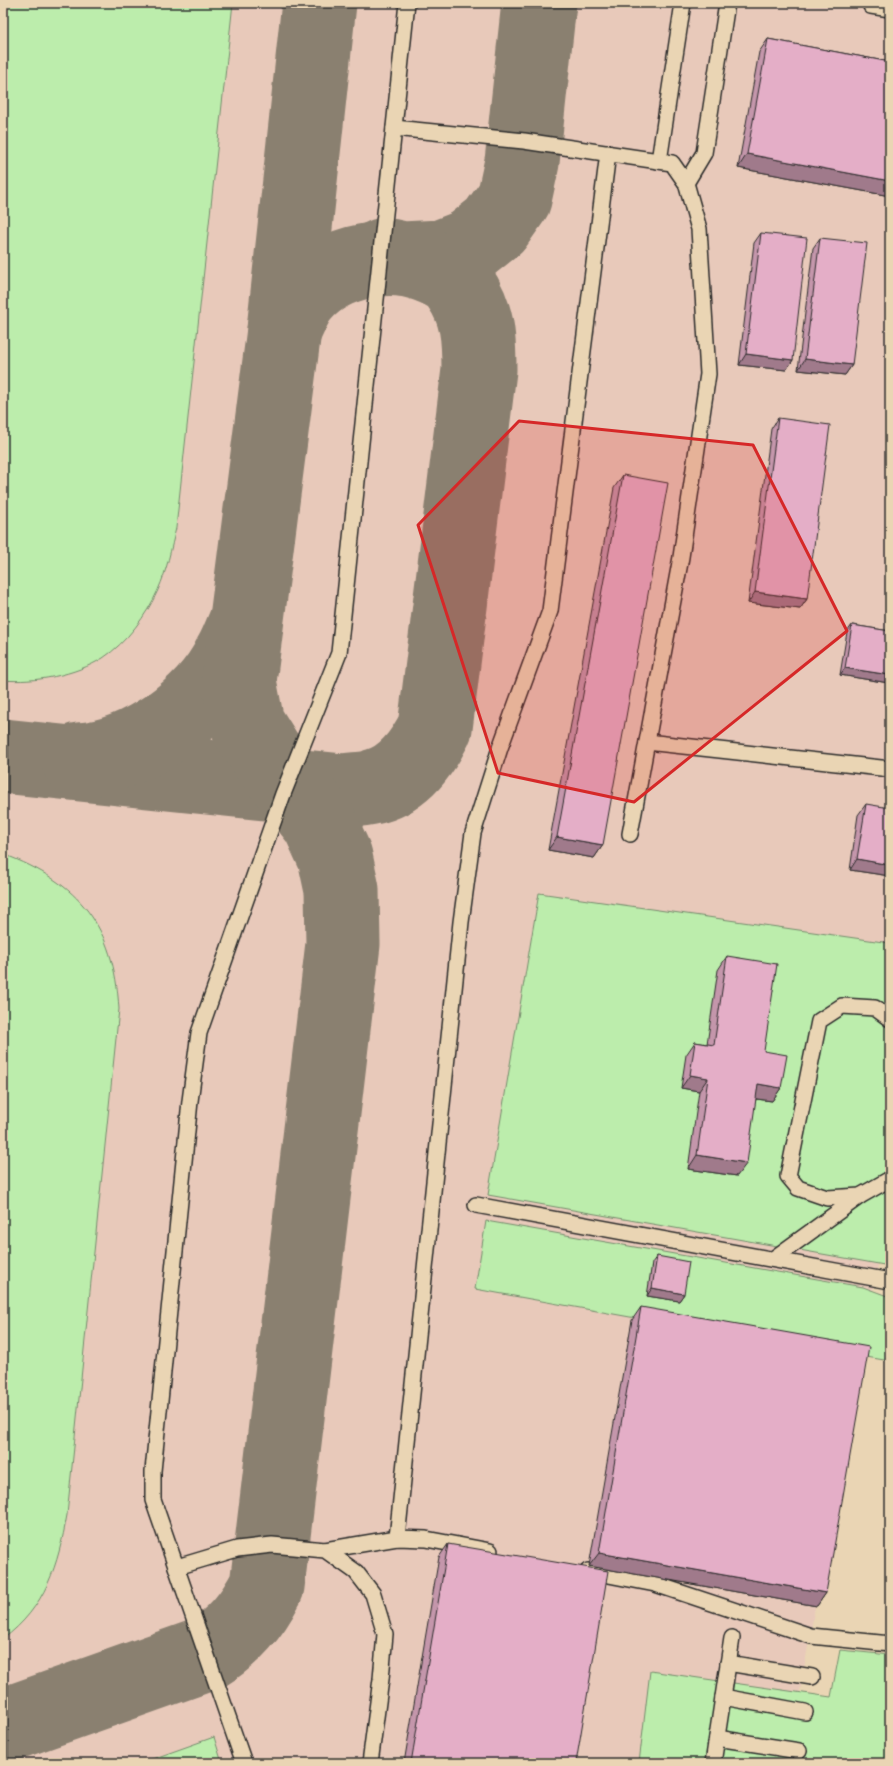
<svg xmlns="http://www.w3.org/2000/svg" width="893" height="1766" viewBox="0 0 893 1766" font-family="Pangolin,sans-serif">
<rect width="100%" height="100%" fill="#ead5b4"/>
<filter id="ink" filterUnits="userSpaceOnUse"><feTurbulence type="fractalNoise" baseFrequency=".025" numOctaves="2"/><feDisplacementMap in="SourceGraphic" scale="8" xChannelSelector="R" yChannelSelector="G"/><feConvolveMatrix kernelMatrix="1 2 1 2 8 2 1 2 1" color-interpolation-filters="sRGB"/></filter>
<g filter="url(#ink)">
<!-- built -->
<polygon fill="#e8c9ba" points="3,3 890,3 890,1227 885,1230 859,1360 789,1753 798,1763 3,1763"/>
<!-- green -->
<g fill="#bcedac" stroke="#748c6c">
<path d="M3,3H233L176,528C171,549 167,570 158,590C147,615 126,643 103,658C76,675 34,683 3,680Z"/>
<path d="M3,854C80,883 114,926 119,1009L67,1515C58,1565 46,1607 3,1639Z"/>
<polygon points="539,893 890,943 890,1266 488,1195"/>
<polygon points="486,1221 863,1287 890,1297 890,1361 630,1317 475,1289"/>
<polygon points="840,1650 890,1655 890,1763 639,1763 650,1671 831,1697"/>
<polygon points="214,1737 222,1763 141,1763"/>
</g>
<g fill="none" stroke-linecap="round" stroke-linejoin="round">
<!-- taxiway -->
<g stroke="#8a8070" stroke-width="75">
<polyline points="384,255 403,259 442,257 470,246 495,226 514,199 522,162 539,3"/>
<path d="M3,756L342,791C353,789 366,790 376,786C405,778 422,753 435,728L479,370C479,338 478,313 459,286C453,276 437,269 426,265C384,249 323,264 297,303C292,312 288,321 284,330"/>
<path d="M79,760C138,756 205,708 231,655C237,645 241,633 246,622"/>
<path d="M3,1726L206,1654C235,1636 252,1615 267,1586L343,944L342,890L335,857L319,822L267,756L247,724L239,681L284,330L319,3"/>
</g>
<!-- lane casing -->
<g stroke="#2b2b2b" stroke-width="18">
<g id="lane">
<polyline points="871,6 890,9"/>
<polyline points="394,128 524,141 672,163 686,183 699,229 708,374 681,557 630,834"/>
<polyline points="659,161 683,3"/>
<polyline points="686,183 704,153 727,3"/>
<polyline points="647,742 890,769"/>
<polyline points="890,1019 875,1008 842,1006 819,1021 788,1176 798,1188 827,1198 860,1196 890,1179"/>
<polyline points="476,1205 890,1281"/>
<polyline points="773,1259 860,1196"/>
<polyline points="397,1538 461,922 473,833 500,748 550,611 608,153"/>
<polyline points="325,1550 397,1538 426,1539 490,1551"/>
<polyline points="177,1567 237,1549 272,1545 325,1550 356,1572 373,1594 385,1634 381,1679 370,1763"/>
<polyline points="588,1571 655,1584 811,1636 890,1644"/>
<polyline points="728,1663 812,1677"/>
<polyline points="723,1697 805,1712"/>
<polyline points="717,1738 799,1751"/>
<polyline points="244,1763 153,1500 153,1471 190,1101 199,1033 283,794 339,653 407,3"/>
<polyline points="713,1763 732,1638"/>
</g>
</g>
<!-- lane -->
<use href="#lane" stroke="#ead5b4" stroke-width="15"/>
</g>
<!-- wall -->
<g fill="#c496ab" stroke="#2b2b2b">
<polygon points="768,39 890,62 890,196 738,168 759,52"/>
<polygon points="761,233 793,360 786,370 739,365 754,243"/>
<polygon points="820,238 852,365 845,375 798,370 813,248"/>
<polygon points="778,418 807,599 800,609 748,603 771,429"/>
<polygon points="623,475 603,845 594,858 548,850 614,488"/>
<polygon points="852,625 890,631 890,681 889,683 840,675 847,632"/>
<polygon points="866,804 890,876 850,870 858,815"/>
<polygon points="727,956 764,1051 781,1088 772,1101 756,1099 737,1176 688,1169 699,1091 681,1088 686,1055 695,1042 707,1044 718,970"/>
<polygon points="657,1256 684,1294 679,1301 647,1296 652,1263"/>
<polygon points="641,1307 826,1593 817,1606 589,1566 632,1320"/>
<polygon points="448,1544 576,1763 404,1763 439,1557"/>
</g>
<!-- shaded-wall -->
<g fill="#a07a8b" stroke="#2b2b2b">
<polygon points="747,154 890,181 890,196 738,168"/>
<polygon points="746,354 793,360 786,370 739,365"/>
<polygon points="805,359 852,365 845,375 798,370"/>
<polygon points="755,592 807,599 800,609 748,603"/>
<polygon points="845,668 890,675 890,681 889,683 840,675"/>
<polygon points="557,837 603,845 594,858 548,850"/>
<polygon points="857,859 890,865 890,876 850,870"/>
<polygon points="690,1075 708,1078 699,1091 681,1088"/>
<polygon points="758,1084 781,1088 772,1101 749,1098"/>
<polygon points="697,1155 747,1163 737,1176 688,1169"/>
<polygon points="652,1288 684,1294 679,1301 647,1296"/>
<polygon points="599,1553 826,1593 817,1606 589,1566"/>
</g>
<!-- building -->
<g fill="#e4aec7" stroke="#2b2b2b">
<polygon points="768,39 890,62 890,181 747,154"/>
<polygon points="761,233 807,238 793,360 746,354"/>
<polygon points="820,238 867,243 852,365 805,359"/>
<polygon points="778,418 830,425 807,599 755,592"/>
<polygon points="623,475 668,483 603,845 557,837"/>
<polygon points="852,625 890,631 890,675 845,668"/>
<polygon points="866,804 890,808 890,865 857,859"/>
<polygon points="727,956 777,964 764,1051 787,1055 781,1088 758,1084 747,1163 697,1155 708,1078 690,1075 695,1042 714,1045"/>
<polygon points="657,1256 689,1262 684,1294 652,1288"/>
<polygon points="641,1307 869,1347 826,1593 599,1553"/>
<polygon points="448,1544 608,1571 576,1763 411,1763"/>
</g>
</g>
<!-- marked area -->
<path fill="#d62828" fill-opacity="0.2" stroke="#d62828" stroke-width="3" stroke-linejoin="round" d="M519,421L753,445L847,631L634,802L498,773L418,525Z"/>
<!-- margin -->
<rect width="893" height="1766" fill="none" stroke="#ead5b4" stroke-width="16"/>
<rect x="8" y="8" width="877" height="1750" fill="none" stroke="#2b2b2b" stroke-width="1.5" filter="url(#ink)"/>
</svg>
